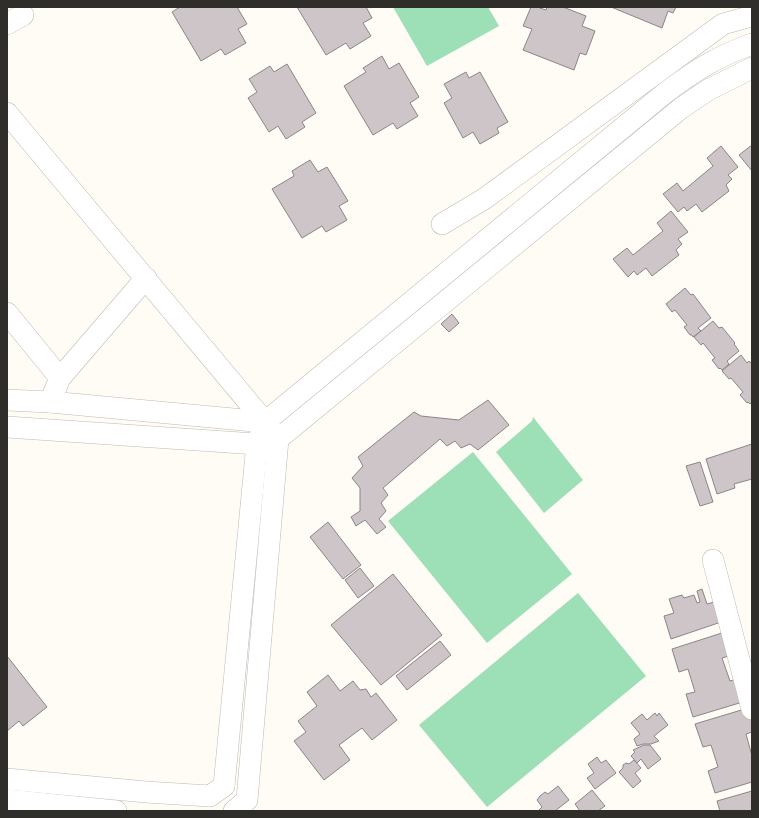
<svg xmlns="http://www.w3.org/2000/svg" width="759" height="818" viewBox="0 0 759 818" font-family="Figtree,sans-serif">
<rect width="100%" height="100%" fill="#fffbf5"/>
<!-- green -->
<g fill="#9ddfb6">
<polygon points="393,7 488,7 499,26 427,66"/>
<polygon points="533,417 583,480 544,513 496,452 532,421"/>
<polygon points="473,452 572,574 487,643 388,521"/>
<polygon points="578,593 646,676 487,807 419,725"/>
</g>
<!-- building -->
<g fill="#cec5c8" stroke="#8c8487">
<polygon points="180,7 237,7 247,24 238,29 246,43 225,55 221,49 201,61 172,12"/>
<polygon points="297,7 366,7 372,18 363,23 371,36 350,49 346,43 326,55"/>
<polygon points="531,7 537,7 546,10 547,7 563,7 586,16 582,26 595,31 586,55 580,53 574,70 523,50 532,29 523,26"/>
<polygon points="611,7 676,7 673,13 668,11 662,28"/>
<polygon points="382,56 389,69 399,63 419,97 410,103 418,116 397,129 393,123 373,135 344,86 366,72 363,68"/>
<polygon points="287,64 316,113 302,122 305,127 286,139 278,126 269,132 248,98 257,92 249,79 270,66 274,72"/>
<polygon points="466,72 469,78 480,72 508,122 497,128 499,133 480,144 473,132 463,138 444,103 452,98 444,84"/>
<polygon points="752,145 752,171 739,155"/>
<polygon points="721,146 738,167 728,175 732,179 726,185 729,191 702,212 696,204 687,211 684,207 678,212 663,194 677,183 683,191 713,166 707,158"/>
<polygon points="310,160 318,172 327,167 348,201 339,206 347,220 326,232 322,226 302,238 272,189 294,176 292,171"/>
<polygon points="671,211 688,232 678,239 682,244 676,250 679,255 652,276 646,268 637,275 634,271 628,277 613,259 627,248 633,255 663,231 657,223"/>
<polygon points="685,288 691,295 693,294 711,318 698,328 701,331 693,337 692,335 690,335 684,327 687,325 675,310 672,312 666,304"/>
<polygon points="452,314 459,323 449,332 441,324"/>
<polygon points="713,321 719,328 722,327 735,343 734,344 739,351 727,361 729,364 722,370 720,368 719,369 712,360 715,358 703,343 701,345 694,337"/>
<polygon points="741,355 747,363 749,361 752,364 752,402 750,404 748,402 747,403 740,395 743,392 731,378 729,379 722,371"/>
<polygon points="488,400 509,425 478,450 470,444 461,448 455,441 447,446 440,439 383,488 388,495 381,503 386,511 379,519 386,527 377,534 365,520 356,526 351,517 360,511 360,488 352,478 363,466 358,457 414,412 421,416 459,420"/>
<polygon points="752,444 752,479 734,484 735,488 717,494 706,459"/>
<polygon points="700,462 713,502 700,506 686,466"/>
<polygon points="328,522 361,565 343,579 310,537"/>
<polygon points="360,568 374,586 358,598 345,580"/>
<polygon points="393,574 442,635 381,685 331,625"/>
<polygon points="702,589 707,604 718,601 724,621 671,639 664,616 674,613 669,599 682,595 684,598 694,595 697,603 700,602 697,591"/>
<polygon points="725,632 732,655 722,658 730,681 739,678 746,701 693,717 686,694 695,692 688,669 679,672 672,649"/>
<polygon points="440,641 451,655 407,690 396,676"/>
<polygon points="7,656 47,707 23,726 19,721 7,731"/>
<polygon points="328,675 340,691 353,681 360,690 366,689 371,697 376,693 397,720 372,740 362,728 339,745 350,760 324,780 294,741 306,732 298,721 317,706 307,692"/>
<polygon points="748,708 752,721 752,732 746,734 752,756 752,782 715,793 708,771 718,767 711,745 703,747 695,724"/>
<polygon points="655,713 657,716 659,713 668,725 654,736 659,741 651,744 643,744 637,746 634,739 640,734 631,723 642,714 647,720"/>
<polygon points="644,745 650,745 661,759 648,769 641,759 637,763 631,756 635,752 633,750"/>
<polygon points="597,757 601,763 606,760 616,773 595,789 587,778 594,773 588,764"/>
<polygon points="634,760 641,768 635,773 641,781 633,788 619,772 623,768 623,765 626,763 629,764"/>
<polygon points="558,786 569,800 555,811 540,811 539,810 542,807 537,800 540,796 545,792 548,794"/>
<polygon points="592,790 605,806 598,811 580,811 575,804"/>
<polygon points="752,791 752,811 720,811 717,801"/>
</g>
<g fill="none" stroke-linecap="round" stroke-linejoin="round">
<!-- minor casing -->
<g stroke="#bfbab3" stroke-width="22">
<g id="minor">
<polyline points="7,24 23,15"/>
<polyline points="7,113 265,422 278,439 247,800 234,811"/>
<polyline points="442,224 484,199 723,24 752,16"/>
<polyline points="7,313 60,378"/>
<polyline points="7,400 50,402 265,422"/>
<polyline points="50,402 60,378 146,278"/>
<polyline points="7,427 257,444 278,439 680,109 708,90 752,68"/>
<polyline points="713,560 752,709"/>
<polyline points="7,779 146,792 210,796 224,786"/>
<path d="M224,786L257,444L265,422L665,93C694,71 718,56 752,44"/>
<polyline points="7,800 116,811"/>
</g>
</g>
<!-- minor -->
<use href="#minor" stroke="#fff" stroke-width="21"/>
</g>
<!-- border -->
<rect width="759" height="818" fill="none" stroke="#302e2b" stroke-width="16"/>
</svg>
